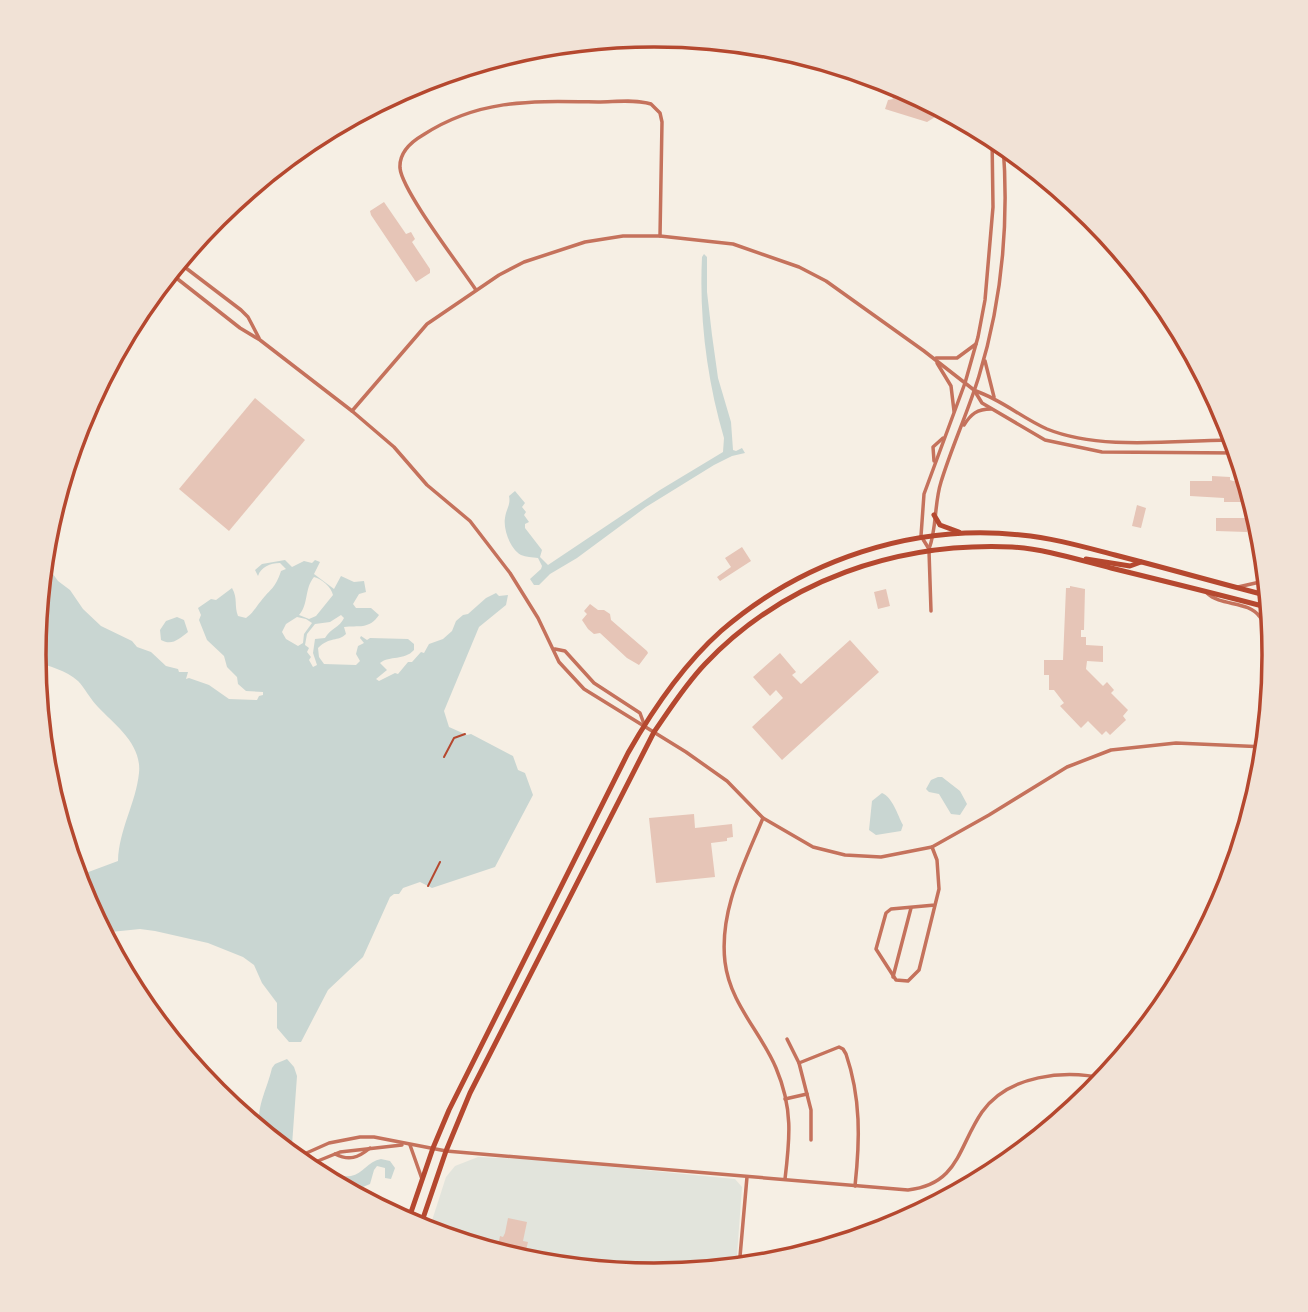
<svg xmlns="http://www.w3.org/2000/svg" width="1308" height="1312" viewBox="0 0 1308 1312" font-family="'Noto Serif',serif">
<rect width="100%" height="100%" fill="#f6efe4"/>
<!-- green -->
<polygon fill="#e2e4dc" points="478,1157 542,1160 735,1179 742,1187 736,1269 654,1277 533,1265 428,1233 446,1177 455,1166"/>
<!-- water -->
<g fill="#c9d6d2" fill-rule="evenodd">
<path d="M704,254L707,257V292L712,335L718,378L731,422L733,450L736,451L742,448L745,453L732,456L714,465L646,507L577,558L550,574L539,585H534L530,579L541,569L542,566L538,558C532,557 526,557 521,555C510,549 503,529 505,518C506,509 511,505 509,496L515,491L525,503L522,507L526,512L524,515L529,522L525,524V528L542,550L540,557L548,565L660,490L723,452L724,438C707,380 699,318 702,257Z"/>
<path d="M43,560L58,581L70,590L83,609L101,626L132,641L137,647L151,652L166,666L178,669L179,672H188L186,679L189,678L209,685L229,699L257,700L259,696L263,695V692L246,691L238,684L237,677L227,667L224,656L207,640L199,620L201,615L198,608L211,599L216,600L232,588C238,598 234,606 238,616L246,618C254,612 255,608 261,601C271,588 275,589 281,571L286,569L280,563C270,563 261,567 258,576L255,570L262,564L285,560L292,567L304,561L312,563L315,560L320,562L314,574L334,589L341,576L354,582L364,581L366,592L359,594L353,604L356,608H371L379,615C369,630 358,625 344,627L346,634C338,642 330,636 318,648L319,657L324,664L356,665L360,661L356,654L358,646L364,643L360,638L361,636L367,640L370,638L408,639L414,644V650C404,661 390,655 380,663L387,670L376,679L379,681L395,673L398,674L408,662H412L421,652L424,653L429,644L443,639L452,631L456,621L463,615L468,614L486,598L496,593L499,596L508,595L506,605L479,627L444,711L449,727L467,735L471,734L513,756L518,770L525,773L533,795L495,867L432,888L420,882L403,888L399,894H394L390,897L363,957L328,990L301,1042H289L277,1028V1003L262,983L254,965L243,957L208,943L155,931L140,929L101,933L80,893L75,877L118,861C119,829 136,803 139,773C142,744 115,725 98,707C90,699 85,688 78,681C66,670 49,666 34,662ZM314,577C322,579 331,587 333,595L316,616L309,619L299,615C309,604 304,589 314,577ZM341,615L344,618C340,627 330,629 325,638L315,639L313,653L317,665L313,667L309,660L311,657L307,652L309,648L305,645L307,634L315,624L330,622ZM297,617L306,619L312,623L304,634L303,643L298,646L286,639L282,632L286,624Z"/>
<path d="M177,617L184,620L188,632C179,639 172,646 161,640L160,630L166,621Z"/>
<polygon points="938,777 942,777 960,791 967,804 960,815 951,814 939,794 929,792 926,789 931,780"/>
<path d="M882,793C893,798 897,814 903,825L901,831L876,835L869,830L872,801Z"/>
<path d="M287,1059L294,1067L297,1076L292,1145L286,1153L260,1132C255,1108 267,1090 272,1068L275,1064Z"/>
<path d="M381,1159L390,1161L395,1168L391,1179L385,1178V1168L377,1166L374,1170L370,1184L349,1193L310,1173C327,1168 336,1178 351,1176C363,1174 368,1161 381,1159Z"/>
</g>
<!-- building -->
<g fill="#e6c5b7">
<polygon points="882,80 892,83 945,111 927,122 885,109 888,100 893,99 890,92 880,89"/>
<polygon points="384,202 406,234 411,232 415,239 412,242 430,269 430,273 416,282 371,215 370,211"/>
<polygon points="255,398 305,440 229,531 179,489"/>
<polygon points="1212,476 1230,477 1230,480 1233,481 1245,481 1247,484 1247,499 1245,502 1224,502 1224,498 1190,496 1190,481 1212,481"/>
<polygon points="1137,505 1146,508 1141,528 1132,526"/>
<polygon points="1216,518 1247,518 1247,532 1216,531"/>
<polygon points="742,547 751,561 720,581 717,577 731,567 725,558"/>
<polygon points="1070,586 1085,589 1084,630 1081,630 1081,637 1086,637 1086,645 1103,646 1103,662 1087,661 1086,669 1103,686 1107,682 1114,690 1111,693 1128,710 1123,716 1126,720 1110,735 1106,731 1102,735 1088,721 1081,728 1060,706 1064,703 1054,690 1049,690 1049,675 1044,675 1044,660 1063,660 1066,588 1070,588"/>
<polygon points="886,589 890,606 878,609 874,592"/>
<polygon points="590,604 598,610 604,610 610,614 611,620 647,651 648,653 639,665 627,658 600,633 594,634 588,629 582,620 587,614 584,611"/>
<polygon points="850,640 879,672 782,760 752,727 783,698 776,690 770,696 753,677 780,653 796,672 792,675 801,684"/>
<polygon points="694,814 695,828 732,824 733,837 727,838 727,841 711,843 715,877 656,883 649,818"/>
<polygon points="508,1218 527,1222 523,1241 528,1242 524,1258 533,1260 534,1255 547,1257 546,1266 533,1265 496,1254 500,1236 503,1237 505,1233"/>
</g>
<g fill="none" stroke-linecap="round" stroke-linejoin="round">
<!-- path -->
<g stroke="#b5482f" stroke-width="2">
<polyline points="444,757 454,738 465,734"/>
<polyline points="428,886 440,862"/>
</g>
<!-- minor -->
<g stroke="#c5725c" stroke-width="3.5">
<path d="M476,290C460,266 402,191 400,168C399,152 411,142 423,135C480,98 534,101 598,102C615,102 635,99 651,104L660,113L662,122L660,236"/>
<polyline points="929,551 931,611"/>
<path d="M763,818C744,864 719,911 725,962C730,1004 761,1032 776,1068C793,1108 790,1138 785,1179"/>
<polyline points="932,847 937,860 939,889 919,970 908,981 896,980 876,949 886,913 891,909 935,905"/>
<polyline points="893,977 911,908"/>
<path d="M787,1039L799,1063L839,1047L843,1049L846,1054C861,1098 860,1140 855,1186"/>
<polyline points="799,1063 811,1110 811,1140"/>
<polyline points="785,1099 807,1094"/>
<path d="M335,1154C349,1161 358,1158 370,1148"/>
<polyline points="739,1268 747,1177"/>
</g>
<!-- tertiary -->
<g stroke="#c5725c" stroke-width="3.5">
<polyline points="178,262 241,310 248,317 259,338"/>
<polyline points="170,273 240,328 260,340 352,411 394,447 427,485 470,521 510,573 538,618 559,662 584,689 686,752 727,781 763,818 813,847 845,855 881,857 932,847 989,815 1067,767 1111,750 1176,743 1266,747"/>
<polyline points="936,358 957,358 976,344"/>
<polyline points="985,361 994,397"/>
<polyline points="937,363 951,386 954,411"/>
<path d="M976,391C1002,400 1022,418 1047,429C1101,451 1177,440 1234,440"/>
<polyline points="352,411 427,324 499,275 524,262 585,242 623,236 660,236 733,244 799,267 826,281 924,351 974,390 982,403 1045,440 1102,452 1238,453"/>
<path d="M964,425C971,414 977,409 991,409"/>
<polyline points="934,461 933,447 943,438"/>
<polyline points="929,549 921,536 924,494 965,383 978,337 985,300 993,207 992,136"/>
<path d="M929,549C937,528 934,504 941,482C952,446 968,412 979,376C1002,301 1009,221 1003,144"/>
<polyline points="1238,587 1260,582 1267,575"/>
<path d="M1207,593C1221,607 1248,600 1260,617C1265,624 1268,635 1272,643"/>
<polyline points="555,649 565,651 594,683 640,713 644,724"/>
<polyline points="1271,697 1272,633"/>
<polyline points="410,1145 422,1179"/>
<path d="M293,1159L329,1143L360,1137H374L446,1151L908,1190C959,1184 958,1147 982,1112C1008,1075 1065,1069 1106,1079"/>
<polyline points="303,1167 340,1152 402,1145"/>
</g>
<!-- primary -->
<g stroke="#b5482f" stroke-width="5">
<polyline points="934,515 940,525 959,532"/>
<polyline points="1086,559 1130,566 1141,562"/>
<path d="M407,1224L433,1148L449,1110L628,753C653,709 683,665 721,631C803,560 914,523 1021,535C1053,538 1084,547 1115,555C1166,568 1218,583 1269,596"/>
<path d="M419,1230L446,1151L470,1093L654,732C670,709 685,685 705,664C785,580 897,542 1012,547C1045,549 1079,560 1111,568C1164,581 1217,594 1270,608"/>
</g>
</g>
<!-- crop -->
<path d="M0 0H1308V1312H0ZM46 655a608 608 0 1 1 1216 0a608 608 0 1 1-1216 0Z" fill="#f1e2d6" fill-rule="evenodd"/>
<path fill="none" stroke="#b5482f" stroke-width="3.5" d="M46 655a608 608 0 1 1 1216 0a608 608 0 1 1-1216 0Z"/>
</svg>
